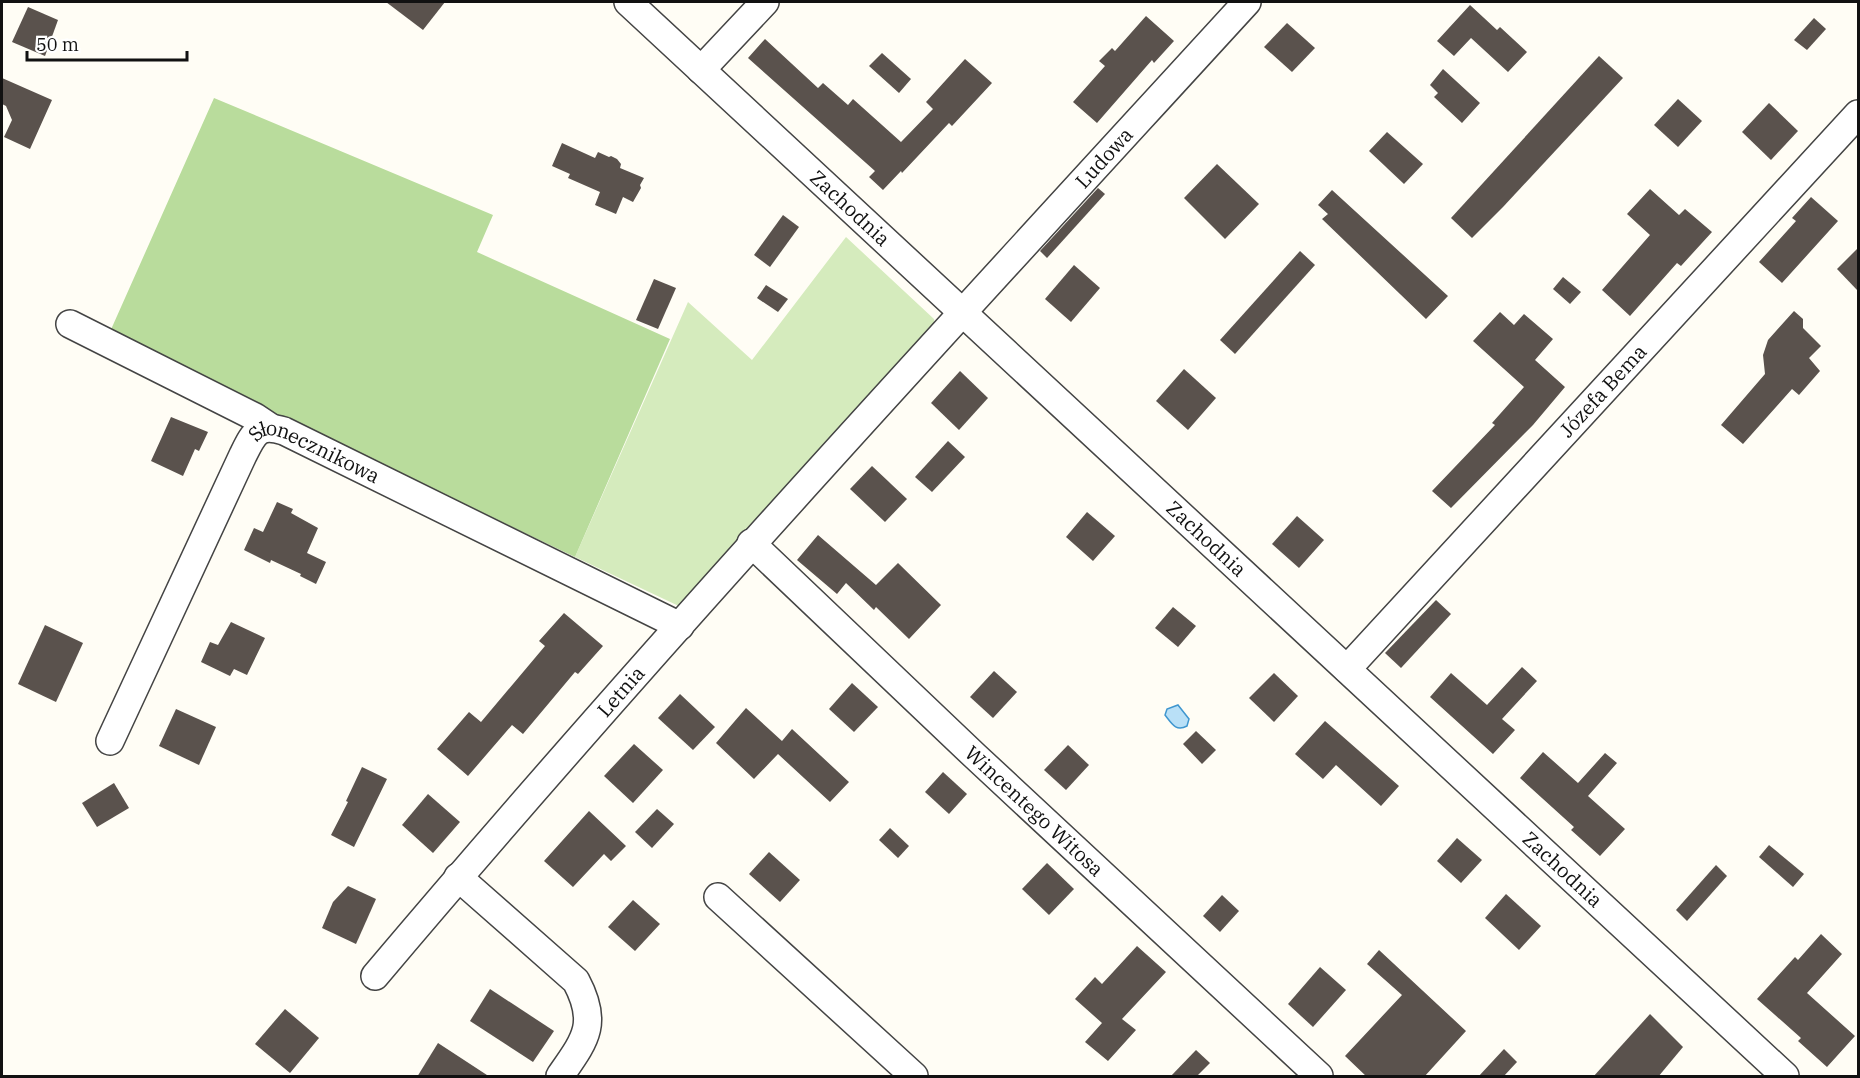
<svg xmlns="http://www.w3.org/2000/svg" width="1860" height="1078" viewBox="0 0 1860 1078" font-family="'IBM Plex Serif',serif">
<rect width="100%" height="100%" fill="#fffdf5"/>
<!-- green -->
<polygon fill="#d5ebbd" points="846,237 934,319 935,327 683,608 575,557 688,302 752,360"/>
<!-- forest -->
<polygon fill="#b9dc9c" points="214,98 493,215 477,252 670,339 575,557 109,334"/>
<!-- water -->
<path fill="#b9e0f7" stroke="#3f96cf" stroke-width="1.5" d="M1178,705L1189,719L1187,726C1176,732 1172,724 1165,715L1167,709Z"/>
<!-- building -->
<g fill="#5a524d">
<polygon points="386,2 445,2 423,30"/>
<polygon points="1470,5 1497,30 1500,27 1527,52 1508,72 1471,38 1454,56 1437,41"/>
<polygon points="28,7 58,20 45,56 12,42"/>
<polygon points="1146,16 1174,41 1154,63 1152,60 1097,123 1073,102 1105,66 1099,61 1112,48 1115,51"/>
<polygon points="1814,18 1826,29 1807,50 1794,40"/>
<polygon points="1287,23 1315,48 1292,72 1264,47"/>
<polygon points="765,39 818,88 823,83 848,105 853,99 901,142 933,109 926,102 965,59 992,83 952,126 949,123 902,173 901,171 883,190 869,177 875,171 748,58"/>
<polygon points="882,53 911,79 899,93 869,66"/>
<polygon points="1599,56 1623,78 1503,207 1472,238 1451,218"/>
<polygon points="1443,69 1480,103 1462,123 1434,97 1438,93 1430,85"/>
<polygon points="2,78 52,100 30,149 4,137 12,120 6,106 2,104"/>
<polygon points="1678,99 1702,121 1678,147 1654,125"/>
<polygon points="1769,103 1798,131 1771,160 1742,132"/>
<polygon points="1387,132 1423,164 1404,184 1369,151"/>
<polygon points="562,143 595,158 598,152 609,157 611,156 617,159 621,164 620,168 644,178 640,185 641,188 633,202 623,197 616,214 595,205 600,192 568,178 570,174 552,166"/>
<polygon points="1217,164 1259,204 1225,239 1184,198"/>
<polygon points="1098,188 1105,194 1047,258 1040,251"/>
<polygon points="1650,189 1679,215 1685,209 1712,232 1681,266 1677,263 1630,316 1602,290 1650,235 1627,214"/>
<polygon points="1332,190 1448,296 1426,319 1322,219 1328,214 1318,205"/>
<polygon points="1811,197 1838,221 1782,283 1759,262 1796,221 1792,218"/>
<polygon points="783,215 799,227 770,267 754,255"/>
<polygon points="1858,248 1858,291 1837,269"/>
<polygon points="1300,251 1315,265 1235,354 1220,340"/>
<polygon points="1074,265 1100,288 1071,322 1045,299"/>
<polygon points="1563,277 1581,292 1570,304 1553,289"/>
<polygon points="654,279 676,288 658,329 636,320"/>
<polygon points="766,285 788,299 778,312 757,298"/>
<polygon points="1794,311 1803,319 1803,328 1821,346 1809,358 1820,371 1799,395 1792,389 1743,444 1721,425 1765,374 1763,355 1768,340"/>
<polygon points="1500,312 1514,325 1524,314 1553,339 1535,360 1565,387 1533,425 1451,508 1432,491 1495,425 1492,423 1524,387 1473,341"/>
<polygon points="1184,369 1216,398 1188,430 1156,401"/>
<polygon points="960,371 988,398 959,430 931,403"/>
<polygon points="171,417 208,432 199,451 195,449 183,476 151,461"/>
<polygon points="948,441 965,457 932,492 915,477"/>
<polygon points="872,466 907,499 885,522 850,489"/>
<polygon points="277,502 293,509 291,513 318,528 307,553 326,562 316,584 300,576 301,574 271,560 270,563 244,550 254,528 263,532"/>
<polygon points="1087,512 1115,536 1093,561 1066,537"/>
<polygon points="1297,516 1324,540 1299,568 1272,544"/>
<polygon points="818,535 876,585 898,563 941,605 909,639 876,607 874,610 846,583 837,594 797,560"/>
<polygon points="1436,600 1451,614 1401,668 1385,653"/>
<polygon points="1173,607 1196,626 1178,647 1155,628"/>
<polygon points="564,613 603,646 578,674 575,672 523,734 512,725 468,776 437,749 469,712 481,722 545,646 539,641"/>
<polygon points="231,622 265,638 247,675 234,669 230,676 201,662 210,642 218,645"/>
<polygon points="45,625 83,643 56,702 18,684"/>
<polygon points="1522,667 1537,681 1502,719 1515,730 1493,754 1430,697 1451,673 1487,705"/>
<polygon points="994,671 1017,692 993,718 970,697"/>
<polygon points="1274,673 1298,696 1274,722 1249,698"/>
<polygon points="852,683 878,707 854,732 829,709"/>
<polygon points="680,694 715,727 693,750 658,718"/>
<polygon points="746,708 782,741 792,729 849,782 830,802 778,754 754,779 716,743"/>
<polygon points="176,709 216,727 199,765 159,746"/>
<polygon points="1325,721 1399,786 1381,806 1336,765 1323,779 1295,754"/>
<polygon points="1196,731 1216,750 1202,764 1183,744"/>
<polygon points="634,744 663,770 633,803 604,776"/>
<polygon points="1068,745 1089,765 1066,790 1044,770"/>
<polygon points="1543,752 1578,783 1605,753 1617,763 1588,796 1625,829 1600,856 1571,830 1574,827 1520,778"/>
<polygon points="362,767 387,779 354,847 331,835 348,802 346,801"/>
<polygon points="943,772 967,794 949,814 925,792"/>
<polygon points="114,783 129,808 97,827 82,803"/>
<polygon points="428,794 460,822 433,853 402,825"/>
<polygon points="657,809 674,824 652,848 635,832"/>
<polygon points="589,811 626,846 611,861 604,854 573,887 544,861"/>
<polygon points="890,828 909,846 898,858 879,840"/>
<polygon points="1457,838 1482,860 1461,883 1437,861"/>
<polygon points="1769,845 1804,874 1793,887 1759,857"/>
<polygon points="769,852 800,880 780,902 749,874"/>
<polygon points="1047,863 1074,889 1049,915 1022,889"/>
<polygon points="1716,865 1727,876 1687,921 1676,910"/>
<polygon points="348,886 376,899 356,944 322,928 333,902"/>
<polygon points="1506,894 1541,926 1519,950 1485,918"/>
<polygon points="1222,895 1239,911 1220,932 1203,916"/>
<polygon points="633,900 660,924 635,951 608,927"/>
<polygon points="1821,934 1842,954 1807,993 1855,1036 1827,1067 1798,1041 1801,1038 1757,999 1795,957 1798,960"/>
<polygon points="1137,946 1166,972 1122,1019 1136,1030 1108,1061 1085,1042 1102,1023 1075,999 1095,977 1102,984"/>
<polygon points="1379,950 1466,1031 1424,1077 1367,1077 1345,1056 1402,995 1367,964"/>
<polygon points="1320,967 1346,990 1313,1027 1288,1004"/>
<polygon points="490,989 554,1031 533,1062 470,1021"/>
<polygon points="285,1009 319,1038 290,1073 255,1044"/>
<polygon points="1650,1014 1683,1047 1658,1077 1593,1077"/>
<polygon points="438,1043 490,1077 417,1077"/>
<polygon points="1504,1049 1517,1062 1503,1077 1478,1077"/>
<polygon points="1196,1050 1210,1063 1196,1077 1170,1077"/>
</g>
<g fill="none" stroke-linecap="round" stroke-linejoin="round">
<!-- minor casing -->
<g stroke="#444" stroke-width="30">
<g id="minor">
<path id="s1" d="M628,2L1785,1076"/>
<polyline points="701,70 765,2"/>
<polyline points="70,324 255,417 270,427"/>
<path id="s2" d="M751,543L975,756L1319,1076"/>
<path id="s3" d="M1347,669L1858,114"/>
<path id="s4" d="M110,741L243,455C254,433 258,423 284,431L680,626"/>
<path d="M458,877L576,981C599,1024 585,1040 560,1076"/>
<polyline points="718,897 914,1076"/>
<path id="s5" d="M375,976C656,643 953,323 1247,2"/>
</g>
</g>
<!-- minor -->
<use href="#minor" stroke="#fff" stroke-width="27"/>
</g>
<g text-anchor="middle" stroke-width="6" stroke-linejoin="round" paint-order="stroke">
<!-- street labels -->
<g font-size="20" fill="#111" stroke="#fff">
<text dy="7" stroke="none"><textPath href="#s5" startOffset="1096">Ludowa</textPath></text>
<text dy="7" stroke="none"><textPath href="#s1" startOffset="303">Zachodnia</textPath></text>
<text dy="7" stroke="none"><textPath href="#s3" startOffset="378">Józefa Bema</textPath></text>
<text dy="7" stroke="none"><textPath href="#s4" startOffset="405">Słonecznikowa</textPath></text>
<text dy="7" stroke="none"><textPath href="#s1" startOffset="789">Zachodnia</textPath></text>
<text dy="7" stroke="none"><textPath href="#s5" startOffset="376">Letnia</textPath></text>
<text dy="7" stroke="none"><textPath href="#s2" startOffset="390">Wincentego Witosa</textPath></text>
<text dy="7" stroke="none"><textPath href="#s1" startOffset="1275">Zachodnia</textPath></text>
</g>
</g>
<!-- border -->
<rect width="1860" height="1078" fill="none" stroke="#111111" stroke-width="6"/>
<!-- scale -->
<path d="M27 51v9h160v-9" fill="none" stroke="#111111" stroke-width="3"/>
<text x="36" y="51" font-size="18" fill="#111111" stroke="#ffffff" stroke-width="4.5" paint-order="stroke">50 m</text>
</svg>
